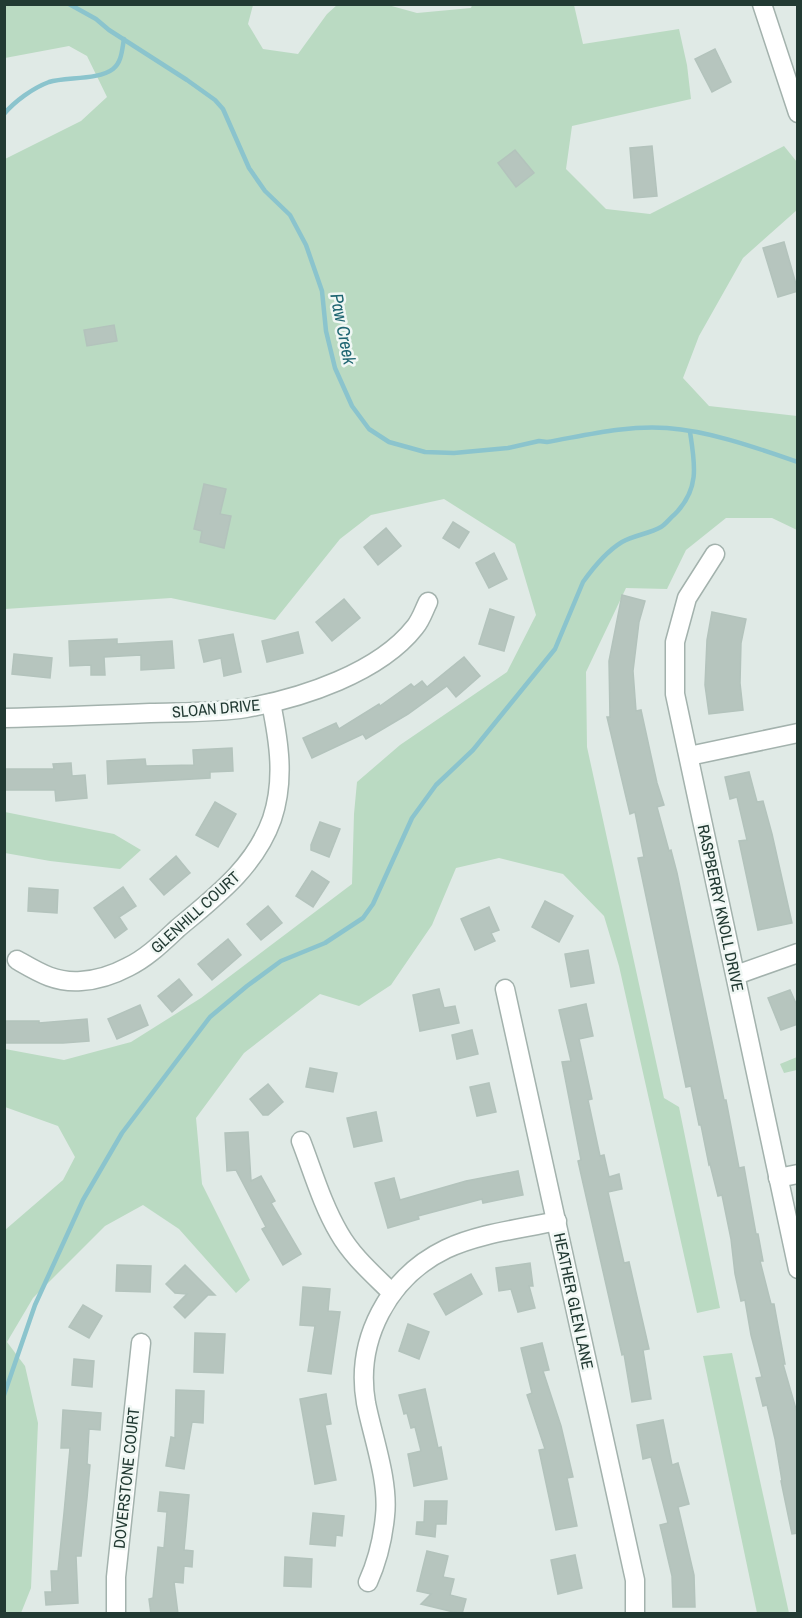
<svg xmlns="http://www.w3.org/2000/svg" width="802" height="1618" viewBox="0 0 802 1618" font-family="'Archivo Narrow',sans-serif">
<rect width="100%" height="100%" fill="#e0eae6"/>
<!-- green -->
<g fill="#badac2">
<polygon points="5,5 253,5 248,24 263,49 298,54 327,14 337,5 388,5 417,13 471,8 472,5 574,5 583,44 679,29 687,65 691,99 572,126 566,169 606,209 650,214 784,146 797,162 797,210 743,258 699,336 683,378 709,406 797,416 797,530 772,518 726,518 686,550 667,589 626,588 586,672 587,747 664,1098 679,1107 720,1308 697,1313 619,966 604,916 563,874 499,858 456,868 432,925 391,985 359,1006 320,994 244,1053 196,1118 202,1184 250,1280 236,1293 179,1229 143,1205 105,1226 33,1298 7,1342 25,1366 38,1423 31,1588 21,1613 5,1613 5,1230 63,1180 75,1157 58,1126 5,1107 5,1049 64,1060 131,1042 201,998 352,884 354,814 357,782 400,745 507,672 536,615 515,544 444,499 371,515 340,539 275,620 171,598 5,609 5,159 81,121 107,97 87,56 69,46 5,58"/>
<polygon points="5,812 114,834 141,850 120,869 50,861 5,853"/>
<polygon points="797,1057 797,1070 784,1073 780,1064"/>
<polygon points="732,1353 789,1613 757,1613 703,1356"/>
</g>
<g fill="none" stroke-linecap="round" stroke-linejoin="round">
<!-- stream -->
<g stroke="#8bc4cd" stroke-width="4.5">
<path d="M69,4L96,19L109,30L187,80L215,100L223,109L249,168L265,191L290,215L306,245L322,291L326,331L335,368L352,406L369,429L389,442L425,452L454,453L508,448L539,441L547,442C587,435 627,425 667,428C710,431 757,448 798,462"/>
<path d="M4,114C15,101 33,88 49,82C66,77 99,80 113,69C122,62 122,49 124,39"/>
<path d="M4,1395L35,1305L83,1200L122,1133L210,1017L247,986L281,961L325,943L363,918L373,904L412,818L436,785L473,750L555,649L583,582C593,568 607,551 622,542C634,535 649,534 661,527C666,524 670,518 675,514C700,489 695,464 690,432"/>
</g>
</g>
<!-- building -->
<g fill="#b6c5be" stroke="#b3c3bc" stroke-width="1.5">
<polygon points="715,49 731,82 712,92 695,59"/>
<polygon points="652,146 657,196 634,198 630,148"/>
<polygon points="515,150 534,173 516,187 498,163"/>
<polygon points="784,242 798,291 778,297 763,248"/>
<polygon points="114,325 117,341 87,346 84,330"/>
<polygon points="204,484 226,489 220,514 231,516 224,548 200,542 202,531 194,529"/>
<polygon points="453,522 469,532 459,548 443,538"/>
<polygon points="386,528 401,546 378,565 364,547"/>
<polygon points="494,553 507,579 489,588 476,563"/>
<polygon points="622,595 645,601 639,622 633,671 636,711 641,710 657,783 664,805 657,807 669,851 671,850 677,873 715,1056 724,1100 726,1100 739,1168 744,1167 756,1234 758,1234 763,1261 760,1261 771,1304 774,1304 785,1364 783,1364 798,1416 798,1533 792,1534 781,1481 782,1481 775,1439 767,1405 763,1406 756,1378 762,1377 751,1335 745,1300 741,1301 735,1274 731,1239 722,1195 718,1196 710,1164 709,1165 701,1125 699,1125 691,1086 686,1087 638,858 644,857 635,812 630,814 607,717 610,717 609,661"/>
<polygon points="344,599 360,618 332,641 316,622"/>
<polygon points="490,609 514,617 504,651 479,644"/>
<polygon points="712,612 746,619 741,643 740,683 743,710 709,714 705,685 707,640"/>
<polygon points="298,632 303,653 267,662 262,641"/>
<polygon points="233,634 241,672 224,676 221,658 204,662 199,640"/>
<polygon points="117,639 117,644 172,641 174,668 141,670 141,655 104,657 105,675 91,675 91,665 70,666 69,641"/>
<polygon points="14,654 52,658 50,678 12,674"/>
<polygon points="464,657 480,676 456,697 447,686 408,714 366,739 363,734 312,758 303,738 336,723 339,729 379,704 380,706 411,684 414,687 422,681 427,687"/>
<polygon points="232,748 233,771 210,772 210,778 108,784 107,761 145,759 146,766 194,765 193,750"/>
<polygon points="71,763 72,776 85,775 87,798 56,801 55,790 4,790 4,769 54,769 53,764"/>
<polygon points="749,772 757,802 763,801 772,834 792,923 758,930 739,841 747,840 737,797 730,799 725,777"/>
<polygon points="215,802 236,814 218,847 196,835"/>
<polygon points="320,822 340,829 329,857 311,850 311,845"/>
<polygon points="176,856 190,873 164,895 150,879"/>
<polygon points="312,871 329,882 313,907 296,896"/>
<polygon points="123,887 136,906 119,917 127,929 115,938 94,908"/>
<polygon points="29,888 58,890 57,913 28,911"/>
<polygon points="545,901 573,916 559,942 532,927"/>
<polygon points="268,906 282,923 261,940 247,924"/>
<polygon points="489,907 499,930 491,933 495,941 475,950 461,919"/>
<polygon points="228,939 241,955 212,980 198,964"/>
<polygon points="588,950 594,983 571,987 565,954"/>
<polygon points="179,979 192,995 172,1012 158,996"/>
<polygon points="439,989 444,1008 455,1006 459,1023 420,1031 413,995"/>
<polygon points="790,990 798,1008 798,1024 781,1030 768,998"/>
<polygon points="586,1004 593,1036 579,1039 592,1099 588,1100 600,1156 604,1155 609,1177 619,1174 622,1189 608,1192 624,1263 629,1262 649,1349 643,1350 651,1399 632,1402 624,1354 622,1355 578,1161 581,1160 562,1062 571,1061 559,1010"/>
<polygon points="140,1005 148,1025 117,1039 108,1019"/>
<polygon points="87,1019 89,1041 63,1043 4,1043 4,1021 39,1021 39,1023"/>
<polygon points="472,1030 478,1054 457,1059 452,1035"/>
<polygon points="310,1068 337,1073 333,1092 306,1087"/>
<polygon points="489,1083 496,1112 477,1116 470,1087"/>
<polygon points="268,1084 283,1102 268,1115 263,1115 250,1099"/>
<polygon points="376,1112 382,1141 354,1147 347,1118"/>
<polygon points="248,1132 251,1181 261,1176 275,1201 271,1203 301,1254 283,1265 262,1229 266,1227 236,1170 227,1171 225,1133"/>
<polygon points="518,1171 523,1195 483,1203 482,1199 418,1216 419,1219 388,1228 375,1183 394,1178 400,1200 466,1181"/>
<polygon points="530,1263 533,1286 529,1286 535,1308 518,1312 511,1289 499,1291 496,1268"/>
<polygon points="117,1265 151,1266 150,1292 116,1291"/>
<polygon points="185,1265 215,1295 208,1295 185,1318 174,1307 187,1294 175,1293 166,1284"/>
<polygon points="471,1274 482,1294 446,1315 434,1294"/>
<polygon points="303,1287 330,1289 328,1311 340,1312 331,1374 308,1371 315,1326 300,1325"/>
<polygon points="83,1305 102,1316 89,1338 69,1327"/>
<polygon points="408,1324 429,1332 419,1359 399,1351"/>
<polygon points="195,1333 225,1334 223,1373 194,1372"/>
<polygon points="542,1343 549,1370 543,1371 561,1426 573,1477 567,1478 577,1526 556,1530 539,1450 545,1449 527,1395 532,1393 521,1348"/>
<polygon points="74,1359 94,1361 92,1387 72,1385"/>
<polygon points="425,1389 438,1448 441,1447 447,1479 414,1486 408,1454 421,1451 415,1427 411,1428 407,1413 404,1414 399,1395"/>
<polygon points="176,1390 204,1391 203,1423 192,1422 184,1469 166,1466 171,1437 175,1438"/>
<polygon points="326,1394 331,1424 325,1425 336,1480 315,1484 300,1399"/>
<polygon points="63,1410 101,1413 100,1430 89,1429 87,1464 90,1465 87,1498 81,1556 76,1556 78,1603 46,1605 45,1592 52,1592 51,1571 58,1571 64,1513 70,1448 61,1448"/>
<polygon points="663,1420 672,1465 678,1463 689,1504 678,1507 694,1575 695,1607 673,1607 672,1576 660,1525 668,1523 651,1457 643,1459 637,1425"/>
<polygon points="160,1492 189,1495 184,1550 193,1551 192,1567 184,1566 183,1583 174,1582 178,1614 151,1614 149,1599 153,1598 158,1547 164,1548 167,1512 158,1511"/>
<polygon points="425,1501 447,1501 446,1524 436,1524 435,1537 416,1534 417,1522 424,1522"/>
<polygon points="313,1513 344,1516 342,1536 336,1535 335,1546 310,1544"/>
<polygon points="427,1551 448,1556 443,1577 454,1579 450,1595 466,1599 462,1614 421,1604 431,1594 417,1591"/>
<polygon points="575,1555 582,1588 558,1594 551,1560"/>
<polygon points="285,1557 312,1559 311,1587 284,1586"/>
</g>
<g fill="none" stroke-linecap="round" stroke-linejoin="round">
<!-- minor casing -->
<g stroke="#a3b2ad" stroke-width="21">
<g id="minor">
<polyline points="762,4 798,113"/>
<polyline points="715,554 687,598 675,642 675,694 798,1269"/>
<path d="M4,718C53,717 102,715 150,713C182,712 215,713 246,708C302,698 379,673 415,627C421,620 424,610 428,602"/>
<polyline points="689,756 798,733"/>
<path d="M17,960C38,972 55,983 81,981C97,980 113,975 128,967C147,958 163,942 178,928C215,897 255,867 272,819C285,780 279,742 271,703"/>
<polyline points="736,975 798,953"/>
<polyline points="505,989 635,1580 635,1614"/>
<path d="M301,1141C313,1172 322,1204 339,1233C352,1256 373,1274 392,1293"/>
<polyline points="778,1178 798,1174"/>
<path d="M368,1582C377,1562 383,1537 385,1516C389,1481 373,1438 366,1403C355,1340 388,1277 446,1249C480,1233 521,1229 557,1221"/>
<polyline points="116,1614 116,1577 141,1343"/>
</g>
</g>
<!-- minor -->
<use href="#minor" stroke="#fff" stroke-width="18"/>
</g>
<g text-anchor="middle" stroke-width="5" stroke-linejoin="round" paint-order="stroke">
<!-- street labels -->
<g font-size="16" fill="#223a33" stroke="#f0f7f4">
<text transform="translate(216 708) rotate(-5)" y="6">SLOAN DRIVE</text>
<text transform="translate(721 908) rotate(78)" y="6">RASPBERRY KNOLL DRIVE</text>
<text transform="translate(195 912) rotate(-42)" y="6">GLENHILL COURT</text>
<text transform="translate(574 1301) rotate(78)" y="6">HEATHER GLEN LANE</text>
<text transform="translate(126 1478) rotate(-84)" y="6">DOVERSTONE COURT</text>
</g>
<!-- water labels -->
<g font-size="18" font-style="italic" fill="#206672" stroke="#f0f7f4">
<text transform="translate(343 329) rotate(79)" y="6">Paw Creek</text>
</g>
</g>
<!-- border -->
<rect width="802" height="1618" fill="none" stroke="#223a33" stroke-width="12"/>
</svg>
